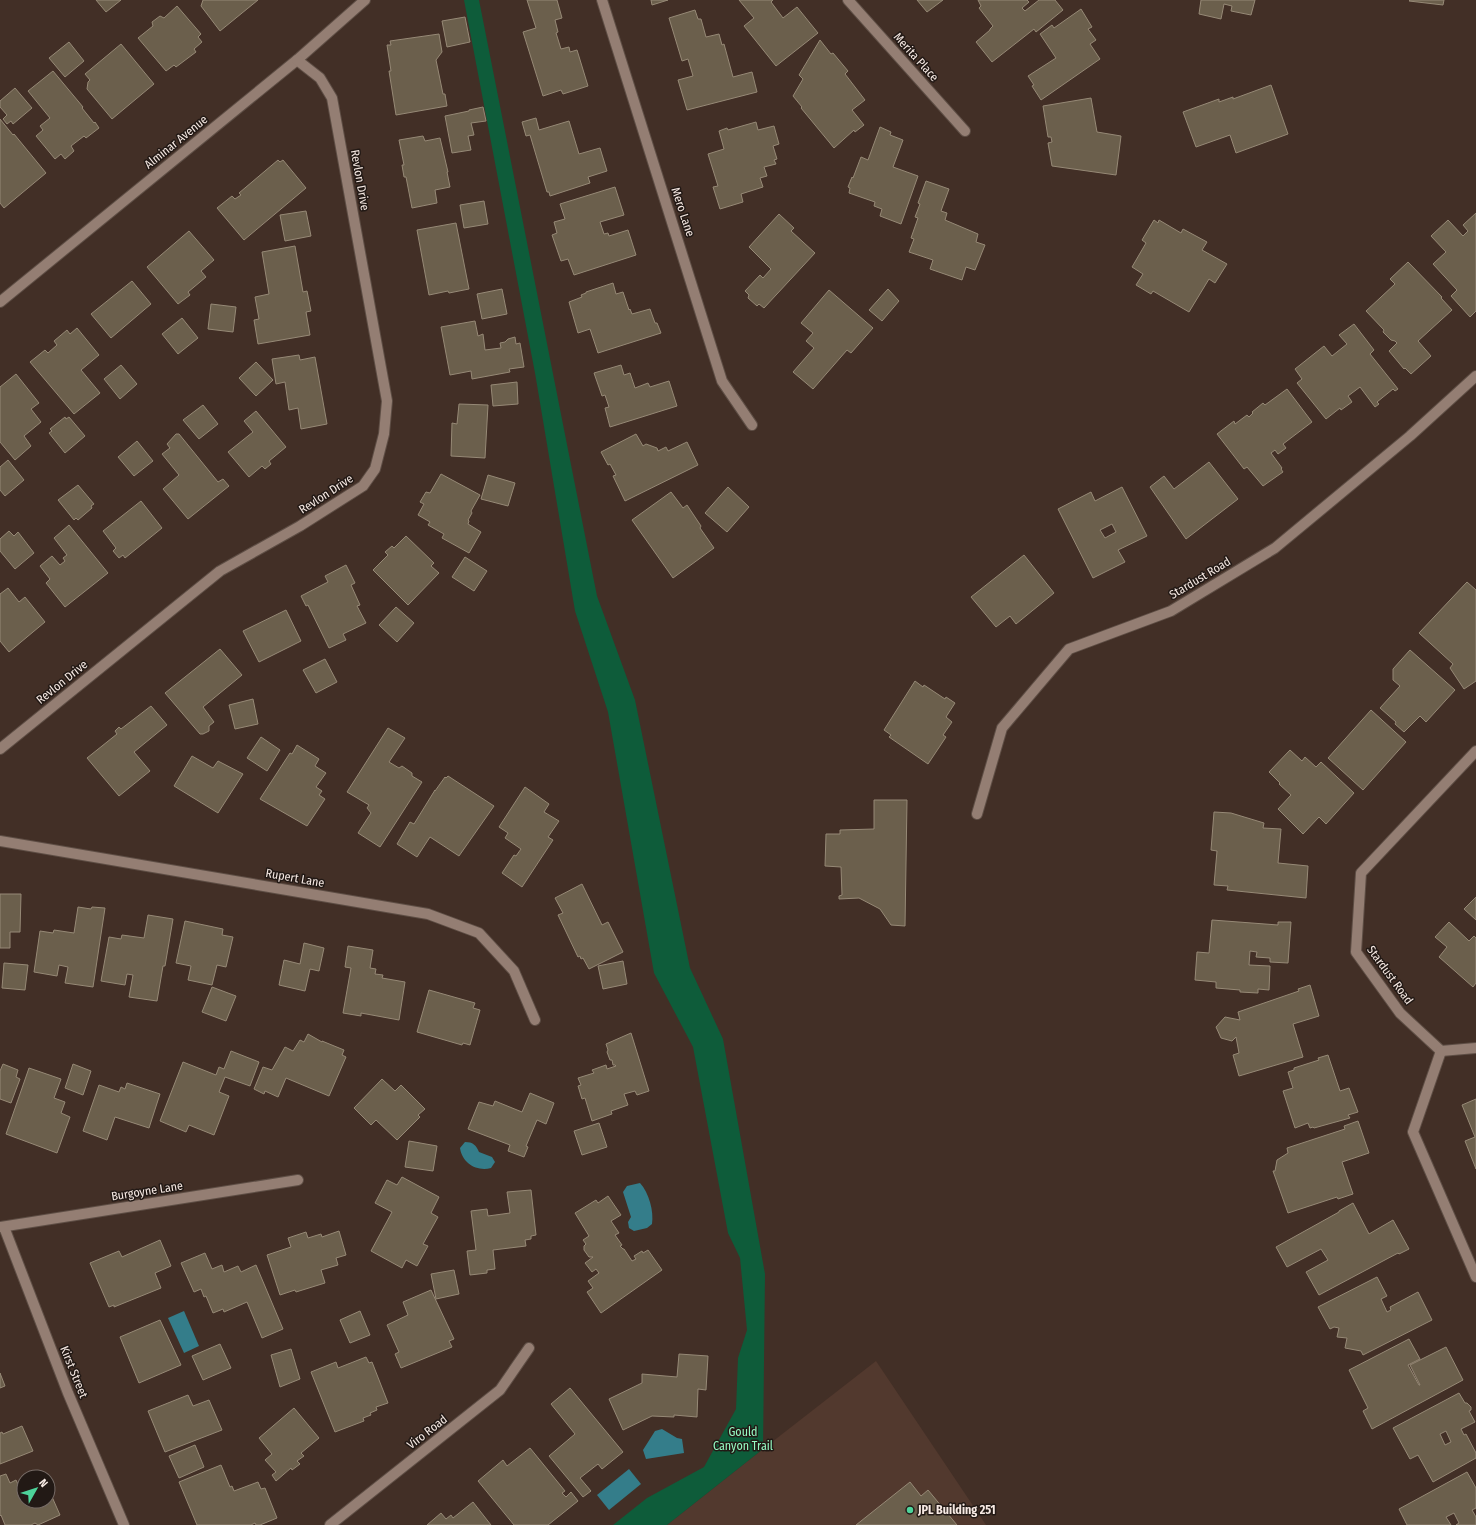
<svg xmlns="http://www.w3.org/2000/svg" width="1476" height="1525" viewBox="0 0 1476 1525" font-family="'Fira Sans Condensed',sans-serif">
<rect width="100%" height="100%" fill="#422f26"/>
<!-- built -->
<polygon fill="#52392e" points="876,1361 986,1525 667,1525 763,1449"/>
<!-- green -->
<polygon fill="#0e5c3a" points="464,0 479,0 597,596 635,700 690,968 723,1039 765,1274 763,1449 667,1525 613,1525 647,1498 704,1467 736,1409 738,1358 747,1330 740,1258 728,1233 693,1047 654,973 608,712 575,611 535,373"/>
<!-- water -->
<g fill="#347d8a">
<path d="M465,1142C473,1142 476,1145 479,1152L492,1157L495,1162L491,1168C477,1172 462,1163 460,1148Z"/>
<path d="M640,1183C649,1193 654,1211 652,1224L647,1228L634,1231L629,1228L628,1222L631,1217L623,1192L627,1186Z"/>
<polygon points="184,1311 199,1346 184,1353 168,1318"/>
<polygon points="662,1429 677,1438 682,1439 684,1453 646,1459 643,1450 655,1431"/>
<polygon points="629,1469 641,1484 609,1510 597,1495"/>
</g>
<!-- building -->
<g fill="#6b5f4c" stroke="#968976" fill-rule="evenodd">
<polygon points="96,0 121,0 106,12"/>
<polygon points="203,0 258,0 220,31 201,6"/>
<polygon points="527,0 557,0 562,18 555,20 558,32 556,33 561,49 569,47 570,52 577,50 588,86 563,94 561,90 543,96 523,32 536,28"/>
<polygon points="651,0 668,0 652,5"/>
<polygon points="739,0 773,0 771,2 783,18 797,7 818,33 776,66 744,26 754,18"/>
<polygon points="917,0 943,0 927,12"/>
<polygon points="978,0 1027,0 1029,2 1022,8 1025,11 1039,0 1055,0 1063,10 1036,32 1034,29 992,62 976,42 990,30 990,29 993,26 979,8 981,6"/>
<polygon points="1201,0 1255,0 1251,15 1231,11 1232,6 1224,4 1221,19 1199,14"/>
<polygon points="1410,0 1444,0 1443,5 1409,1"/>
<polygon points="177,6 201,34 198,37 202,42 194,49 196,52 176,67 174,65 166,71 138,38 153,26 152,22 160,16 164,18"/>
<polygon points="1081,9 1092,27 1088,29 1096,40 1090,44 1100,59 1041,100 1032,86 1034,85 1028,76 1056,58 1040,34 1052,25 1054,28"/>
<polygon points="695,10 698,19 701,19 706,37 719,34 722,45 724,44 733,77 752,72 757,92 687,110 678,80 693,76 688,59 682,61 669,18"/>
<polygon points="465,17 470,42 447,47 442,21"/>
<polygon points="439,34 442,52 436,60 443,94 445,94 447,106 396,115 389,71 391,71 387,45 391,45 390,41"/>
<polygon points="820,40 831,54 833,53 848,71 845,74 865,100 852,110 864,125 855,132 854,130 834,148 801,108 802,107 793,96 803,79 799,75"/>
<polygon points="69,42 84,61 65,77 49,58"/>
<polygon points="121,44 154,84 112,119 87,89 88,82 90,80 85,74"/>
<polygon points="53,71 83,107 82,108 94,123 95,122 99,128 86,138 84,136 71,146 74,151 65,159 61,154 55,159 36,136 43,130 40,126 50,118 28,91"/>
<polygon points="1271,85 1288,134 1236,153 1230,135 1196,147 1183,112 1219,99 1219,102 1233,97 1233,99"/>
<polygon points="15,88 32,108 13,124 11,121 7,124 3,119 7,115 0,107 0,101"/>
<polygon points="1091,98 1097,132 1121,136 1116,175 1052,166 1048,143 1052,142 1051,137 1048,137 1043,106"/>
<polygon points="483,107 486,121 471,123 474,135 468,136 471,150 452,153 445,116 469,111 469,110"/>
<polygon points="536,118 539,130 569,121 579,154 600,148 607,171 588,177 590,183 550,196 549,192 547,192 530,135 526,136 522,122"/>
<polygon points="0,119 13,135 14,134 46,173 4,208 0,203"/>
<polygon points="756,122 758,130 774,126 779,144 773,146 777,159 774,160 776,164 764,167 767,176 760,178 763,187 741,194 743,202 720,209 713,187 718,186 708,154 724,149 719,131 727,128 728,130"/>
<polygon points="880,127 891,132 890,135 903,140 893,167 918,176 901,224 880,216 882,209 874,206 875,202 849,193 850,188 848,187 852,177 853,178 861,157 868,160"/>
<polygon points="423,136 425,141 440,138 448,172 447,172 450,187 435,190 437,203 412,208 406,177 404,177 402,165 404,165 399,140"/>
<polygon points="278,160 280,162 283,160 306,188 244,240 217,208 232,196 235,199 241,195 239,193"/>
<polygon points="926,181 949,189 941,211 947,213 945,220 978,234 976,242 985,245 975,270 966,267 962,280 930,269 933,260 909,252 914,239 911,238 918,218 915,217 920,204 918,203"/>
<polygon points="615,187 624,215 600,222 604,234 608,233 609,236 628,230 636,255 574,275 568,259 561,261 552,235 557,233 554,222 565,219 560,204"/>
<polygon points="484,201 488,224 464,228 460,205"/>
<polygon points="306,211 311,236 285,241 280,215"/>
<polygon points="1476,213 1476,311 1470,317 1451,296 1457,290 1433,264 1446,252 1431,236 1448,220 1463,236 1468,231 1463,225"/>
<polygon points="779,214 794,228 791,231 815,253 764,308 759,304 757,306 748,298 749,295 745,291 760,275 763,278 771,269 749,247"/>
<polygon points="1154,220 1158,223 1159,220 1181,233 1183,229 1207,242 1202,250 1227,264 1215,283 1209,279 1189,312 1153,291 1151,294 1136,285 1143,274 1132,267 1146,243 1142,240"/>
<polygon points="456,223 469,289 449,293 448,291 429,295 417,230"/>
<polygon points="189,231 214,260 201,271 206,277 188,292 190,295 178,304 147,267"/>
<polygon points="295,246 303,292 307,291 311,311 306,312 310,335 258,344 254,320 259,319 255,297 269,294 262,252"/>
<polygon points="1408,262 1442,297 1441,298 1452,310 1418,341 1431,356 1411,374 1405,368 1404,369 1389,351 1397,343 1395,341 1391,340 1383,332 1384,330 1366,311 1395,284 1390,279"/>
<polygon points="132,281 151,304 111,338 91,314"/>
<polygon points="613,283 616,294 623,292 629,310 630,309 632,314 650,309 655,323 657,323 661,333 598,353 590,329 578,333 569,302 582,297 581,295 586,293 586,292"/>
<polygon points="502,289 507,314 482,319 477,294"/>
<polygon points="888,289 899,301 882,321 869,310"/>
<polygon points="829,290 873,328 851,353 847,350 813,389 793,372 814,348 806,341 813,333 801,323"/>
<polygon points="211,304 236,307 233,332 208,329"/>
<polygon points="182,318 198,338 178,354 162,334"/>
<polygon points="475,321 478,336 483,334 485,350 501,348 500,343 505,342 508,339 515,337 516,344 520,343 524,367 509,369 510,372 472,379 471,371 450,375 441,327"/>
<polygon points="1354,324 1374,350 1370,354 1398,389 1395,391 1393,389 1377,402 1379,404 1375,407 1360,387 1348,396 1352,402 1341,410 1340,408 1326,419 1297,383 1302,379 1295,369 1324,346 1332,356 1347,344 1339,335"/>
<polygon points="77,328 99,355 81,370 100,393 74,414 30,362 45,350 48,353 57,345 54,341 67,330 70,334"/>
<polygon points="299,355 300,360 315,357 327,424 301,429 298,408 289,410 285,382 276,384 272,359"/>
<polygon points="256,362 273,380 256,396 239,378"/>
<polygon points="121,365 137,384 120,399 104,379"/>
<polygon points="621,365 624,375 630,373 635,388 648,383 650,387 669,381 677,406 610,427 605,408 609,407 605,395 602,396 594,373"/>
<polygon points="16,374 39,403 31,409 41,422 24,436 31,446 15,460 0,442 0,387"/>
<polygon points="517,382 518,404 493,406 491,385"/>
<polygon points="1287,389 1312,422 1283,444 1286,448 1278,454 1275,450 1271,453 1282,468 1281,469 1283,472 1263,486 1247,467 1244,469 1217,434 1234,421 1235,424 1247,415 1249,417 1253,413 1252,412 1263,403 1265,405"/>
<polygon points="459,404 488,405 485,458 451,456 452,423 457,424"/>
<polygon points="203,405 218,424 199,439 183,420"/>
<polygon points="256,411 286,447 269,461 271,464 265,469 262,466 249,477 228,452 253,432 244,421"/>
<polygon points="65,417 66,419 69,417 85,436 65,453 49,433 52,431 50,429"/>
<polygon points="176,434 179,434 218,482 223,479 229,486 188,519 163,489 179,475 162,454 170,448 167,444"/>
<polygon points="636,434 643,446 646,444 657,448 658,451 666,447 668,451 687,442 698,465 625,501 613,476 616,475 610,464 608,465 601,452"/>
<polygon points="137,441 153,461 134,476 118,457"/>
<polygon points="8,460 24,480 5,496 0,490 0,467"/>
<polygon points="1209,462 1238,499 1186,539 1150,487 1164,476 1174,489"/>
<polygon points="441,474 480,495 471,511 472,513 468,520 469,521 468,524 481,532 469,553 442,538 444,534 428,525 430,522 418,515 424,504 420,502 426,492 430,493"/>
<polygon points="488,475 515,483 508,506 481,499"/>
<polygon points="78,485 94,504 91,506 92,508 78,520 76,518 74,520 58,500"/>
<polygon points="728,487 749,507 727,532 705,513"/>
<path d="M1122,487L1147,536L1118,550L1125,562L1093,578L1058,509L1091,492L1095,501ZM1112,524L1116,532L1105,538L1100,530Z"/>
<polygon points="671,492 683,508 687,505 701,526 700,528 714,548 673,578 632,520"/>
<polygon points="141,501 162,528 125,558 123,555 119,558 113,551 116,548 103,531"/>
<polygon points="69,525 108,573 65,607 46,583 50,579 40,566 52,556 60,565 65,561 63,558 67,555 54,538"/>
<polygon points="9,531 14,536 18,532 34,553 15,569 0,551 0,539"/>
<polygon points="406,536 434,563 431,566 439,573 408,605 373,570 388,555 385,552 392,546 394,548"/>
<polygon points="1024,555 1054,593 1016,624 1010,616 996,627 971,597"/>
<polygon points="465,557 487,571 474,591 452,577"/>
<polygon points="346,565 355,583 351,585 360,605 357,606 366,623 343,634 346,640 329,648 308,605 306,606 301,596 328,582 325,576"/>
<polygon points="1467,582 1476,590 1476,681 1464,689 1450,668 1453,664 1419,633"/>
<polygon points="8,588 19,602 25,597 45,622 9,652 0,641 0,594"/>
<polygon points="396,607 414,623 397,642 379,625"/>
<polygon points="286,610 301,641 259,662 243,631"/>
<polygon points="220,649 242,675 203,707 214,722 209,726 209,731 203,734 200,734 165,693"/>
<polygon points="1410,650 1455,690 1426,722 1420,716 1404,732 1395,724 1396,722 1380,708 1400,686 1393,680 1393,669"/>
<polygon points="325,659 337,682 316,693 303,670"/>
<polygon points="915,681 923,687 924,685 945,699 946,697 955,703 946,717 952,722 943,735 946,737 928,764 889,737 891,735 884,730"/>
<polygon points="253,699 258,724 235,729 229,705"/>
<polygon points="151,706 167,725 134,752 150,771 119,796 87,758 117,734 115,731 119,727 121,729"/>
<polygon points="1371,710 1406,742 1363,790 1328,758"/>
<polygon points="388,728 405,738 389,762 399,768 402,766 412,773 412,776 422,782 380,847 358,833 371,813 367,808 369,805 347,792"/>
<polygon points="261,737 280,750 267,771 247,758"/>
<polygon points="297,745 319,759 315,766 326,773 316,787 322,791 319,795 325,799 307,826 260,799 290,753 292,754"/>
<polygon points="1290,750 1302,761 1305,757 1316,767 1321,762 1354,793 1326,824 1319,817 1303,834 1278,809 1291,795 1279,784 1280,783 1269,772"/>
<polygon points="192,756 213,768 218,761 243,774 218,813 174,786"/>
<polygon points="448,776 494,806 459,856 430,837 417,857 397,844 410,822 414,824 435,790 435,791 445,777 446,778"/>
<polygon points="525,787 549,804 544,812 559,821 548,837 553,840 522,887 502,873 514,855 516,856 521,849 505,838 508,833 499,827"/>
<polygon points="874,800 907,800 905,926 891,925 880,909 859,898 839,899 839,896 842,895 841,867 825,866 826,834 840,834 840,830 874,829"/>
<polygon points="1214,812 1231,813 1264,823 1263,828 1281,829 1278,863 1308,866 1306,898 1227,890 1228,886 1214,885 1217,851 1211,850"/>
<polygon points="582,884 602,925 608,922 623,952 589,969 583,958 581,959 580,956 578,957 558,915 563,913 555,898"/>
<polygon points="0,894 21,894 20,932 10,932 10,948 0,948"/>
<polygon points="1476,897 1476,920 1464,909"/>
<polygon points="78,907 91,909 92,907 105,908 93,987 65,983 68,967 59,965 57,976 34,972 40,931 53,933 54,930 74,933"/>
<polygon points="148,915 173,919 165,966 163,966 157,1001 129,997 133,975 127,974 125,985 101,981 109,937 121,939 122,935 144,938"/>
<polygon points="1212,920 1278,925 1278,922 1291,922 1288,963 1270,962 1270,958 1256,957 1257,952 1250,951 1249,965 1270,966 1269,990 1258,989 1258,993 1240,992 1240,990 1216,988 1216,982 1195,980 1197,952 1209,953"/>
<polygon points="185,921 223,929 222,935 233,937 226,967 217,965 212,985 188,980 191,966 176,963"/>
<polygon points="1449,922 1469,941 1474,936 1476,938 1476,983 1473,987 1439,957 1447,947 1435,937"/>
<polygon points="304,943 324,948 319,971 310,969 305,991 279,985 284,960 300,964"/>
<polygon points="348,946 373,950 370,968 376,969 375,974 383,975 382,978 405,982 399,1020 361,1013 361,1016 343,1013 351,968 345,967"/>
<polygon points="623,961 627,984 603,989 598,966"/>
<polygon points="4,963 28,965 25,990 2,988"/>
<polygon points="1310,985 1319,1016 1293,1024 1303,1057 1239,1076 1233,1055 1239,1053 1236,1037 1232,1041 1221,1038 1216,1027 1225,1017 1240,1020 1238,1012 1299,991 1298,989"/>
<polygon points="212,987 236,996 226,1021 202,1012"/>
<polygon points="429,990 475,1003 473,1008 480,1010 470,1045 463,1043 462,1045 417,1032"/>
<polygon points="631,1033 649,1091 637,1095 635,1091 624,1094 628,1105 611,1111 612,1114 592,1121 585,1098 582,1099 578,1086 581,1085 578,1078 594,1073 592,1070 606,1065 607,1069 616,1066 615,1065 613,1065 612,1060 610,1060 607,1052 608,1050 606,1044"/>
<polygon points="308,1034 322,1042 322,1041 344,1050 342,1055 346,1057 329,1096 286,1078 278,1097 265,1091 264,1094 254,1089 263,1067 272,1070 285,1047 293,1051 300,1040 304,1042"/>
<polygon points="231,1051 259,1062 250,1086 225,1077 219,1092 229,1096 214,1135 189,1125 186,1132 160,1121 183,1062 216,1075 219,1067 224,1069"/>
<polygon points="1328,1055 1340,1091 1349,1088 1358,1112 1348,1115 1350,1118 1314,1128 1313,1127 1310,1128 1308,1123 1295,1128 1283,1091 1293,1088 1288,1072 1294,1070 1294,1068 1319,1060 1318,1058"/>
<polygon points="3,1064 18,1070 16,1077 20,1079 11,1103 0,1099 0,1071"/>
<polygon points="73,1064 91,1071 83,1095 65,1088"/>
<polygon points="29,1068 61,1079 54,1098 65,1102 61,1113 70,1117 57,1153 6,1134"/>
<polygon points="382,1079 395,1091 401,1085 425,1109 418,1115 420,1117 397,1140 376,1120 371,1125 354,1108"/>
<polygon points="127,1083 160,1094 149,1128 115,1117 107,1140 83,1131 99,1085 119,1092 121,1087 125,1089"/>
<polygon points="530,1093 554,1103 546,1124 537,1120 526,1146 528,1147 524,1157 508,1151 510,1145 468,1129 479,1102 493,1106 495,1101 522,1112"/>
<polygon points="1476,1099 1476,1169 1465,1141 1475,1137 1462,1105"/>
<polygon points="1358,1121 1369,1153 1342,1162 1353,1194 1338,1199 1337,1197 1288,1213 1273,1171 1275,1171 1277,1160 1288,1153 1287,1148 1345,1129 1344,1126"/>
<polygon points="599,1123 607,1147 582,1155 574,1131"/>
<polygon points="409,1141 437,1146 433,1171 405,1167"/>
<polygon points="402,1177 439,1197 431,1213 438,1217 423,1244 428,1246 417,1266 406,1260 402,1268 371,1251 392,1212 375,1203 387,1180 397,1185"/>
<polygon points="531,1190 536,1235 531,1236 531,1239 525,1240 526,1246 493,1250 495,1269 487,1270 487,1273 470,1275 467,1251 476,1250 471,1211 487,1209 488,1216 510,1213 507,1192"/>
<polygon points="608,1196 621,1215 611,1221 619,1233 615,1235 622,1245 620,1246 623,1249 624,1249 632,1261 636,1259 634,1256 642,1251 643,1253 648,1250 662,1270 601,1313 587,1292 593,1288 588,1281 599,1273 596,1269 592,1272 585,1263 593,1257 589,1257 584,1250 584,1246 586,1244 583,1240 589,1236 575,1213 596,1200 598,1203"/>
<polygon points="1353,1203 1369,1234 1393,1220 1409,1249 1399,1254 1398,1253 1319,1295 1306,1272 1328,1260 1321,1249 1287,1267 1276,1247 1339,1212 1339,1211"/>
<polygon points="339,1231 346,1255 336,1258 338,1265 321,1270 325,1283 296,1292 295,1290 280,1295 267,1255 291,1247 288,1238 306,1232 308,1238 321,1234 322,1237"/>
<polygon points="160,1240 171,1266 155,1273 161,1288 114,1307 114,1305 109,1307 90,1263 119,1251 122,1257"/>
<polygon points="205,1253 212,1269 222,1265 224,1272 238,1266 241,1272 256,1265 283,1329 262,1338 247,1302 224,1312 223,1309 213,1313 206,1296 204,1297 201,1289 194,1292 181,1263"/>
<polygon points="454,1270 459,1294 436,1299 431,1274"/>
<polygon points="1377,1277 1387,1296 1381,1299 1387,1312 1391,1310 1390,1307 1418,1292 1432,1320 1363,1355 1361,1351 1345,1348 1347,1338 1337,1337 1339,1328 1334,1327 1330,1329 1318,1307"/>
<polygon points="431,1290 454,1339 449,1341 452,1347 401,1368 395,1354 399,1352 387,1325 408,1315 403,1302"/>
<polygon points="360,1311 370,1335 350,1343 340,1320"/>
<polygon points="160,1320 181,1365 139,1383 120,1337"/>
<polygon points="1409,1339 1420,1359 1408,1365 1419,1385 1420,1385 1410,1365 1446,1347 1463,1380 1372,1429 1363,1411 1368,1408 1349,1370"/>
<polygon points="220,1344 231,1368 203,1380 192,1356"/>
<polygon points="291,1349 300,1379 280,1387 271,1355"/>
<polygon points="679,1354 708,1356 706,1390 698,1389 697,1417 674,1415 674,1417 652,1416 623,1430 609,1399 642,1383 642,1374 677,1377"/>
<polygon points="366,1357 369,1363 372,1362 388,1403 376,1407 377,1410 370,1413 371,1415 363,1418 364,1421 335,1432 311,1372 336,1362 338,1368"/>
<polygon points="0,1373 5,1386 0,1388"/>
<polygon points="570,1388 623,1452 602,1469 598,1464 580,1478 591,1491 583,1497 549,1456 575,1434 551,1404"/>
<path d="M1459,1393L1465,1403H1467L1471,1407V1410L1469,1411L1475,1422L1461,1429L1464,1435L1466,1434L1476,1453V1458L1433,1482L1418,1455L1410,1459L1393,1428ZM1446,1431L1451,1442L1445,1445L1440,1434Z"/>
<polygon points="188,1395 193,1406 209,1400 222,1430 165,1452 148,1411"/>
<polygon points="294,1408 319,1438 301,1453 304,1456 297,1461 300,1464 292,1470 291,1468 276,1481 272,1475 276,1472 265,1460 272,1454 259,1438"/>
<polygon points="22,1426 33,1451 0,1464 0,1433 2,1432 3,1434"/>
<polygon points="195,1445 204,1467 179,1478 169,1456"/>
<polygon points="530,1448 565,1491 562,1493 566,1497 571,1492 578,1501 548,1525 514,1525 478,1481 503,1460 507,1466"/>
<polygon points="221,1465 230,1487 232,1486 234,1491 258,1482 261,1489 265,1488 277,1518 260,1525 256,1525 255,1523 251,1525 197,1525 179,1482"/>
<polygon points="1467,1472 1476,1488 1476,1508 1472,1510 1476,1517 1476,1525 1456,1525 1459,1523 1454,1513 1446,1517 1451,1525 1407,1525 1399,1509"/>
<polygon points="6,1474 10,1483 16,1480 22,1493 24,1492 24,1501 48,1501 48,1491 49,1490 60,1515 38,1525 35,1523 31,1525 5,1525 1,1515 0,1516 0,1476"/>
<polygon points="910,1482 921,1496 928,1490 957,1525 856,1525"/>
<polygon points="473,1502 491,1525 427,1525 441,1513 446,1519 451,1515 453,1518"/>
</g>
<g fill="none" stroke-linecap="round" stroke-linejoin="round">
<!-- street casing -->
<g stroke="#5e4e45" stroke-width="12">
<g id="street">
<polyline points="602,0 722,381 752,425"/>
<polyline points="848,0 965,131"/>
<polyline points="0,302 297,60 365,0"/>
<polyline points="0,749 220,571 300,526 363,486 375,469 384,434 387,401 332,98 320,78 297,60"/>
<polyline points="977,814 1002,728 1069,649 1171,611 1275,548 1410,436 1476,376"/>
<polyline points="0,841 428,914 479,933 514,971 535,1020"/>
<polyline points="1441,1051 1400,1013 1356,952 1361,873 1476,751"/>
<polyline points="1441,1051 1413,1132 1476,1277"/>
<polyline points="1441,1051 1476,1048"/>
<polyline points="0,1227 298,1180"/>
<polyline points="4,1227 68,1393 124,1525"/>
<polyline points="330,1525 500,1390 529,1348"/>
</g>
</g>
<!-- street -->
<use href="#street" stroke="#947e73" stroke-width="10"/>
</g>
<!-- markers -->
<circle fill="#4dd39a" stroke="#221915" stroke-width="1.5" cx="910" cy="1510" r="4"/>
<g text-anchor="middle" stroke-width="3" stroke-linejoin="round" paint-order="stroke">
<!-- street labels -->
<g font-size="12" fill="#f6e9e3" stroke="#221915">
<text transform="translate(916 57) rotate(48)" y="4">Merita Place</text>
<text transform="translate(176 142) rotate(-39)" y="4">Alminar Avenue</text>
<text transform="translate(360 180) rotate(80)" y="4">Revlon Drive</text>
<text transform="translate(683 212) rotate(72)" y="4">Mero Lane</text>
<text transform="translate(326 494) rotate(-33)" y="4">Revlon Drive</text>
<text transform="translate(1200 578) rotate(-31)" y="4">Stardust Road</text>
<text transform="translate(62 682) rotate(-39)" y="4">Revlon Drive</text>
<text transform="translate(295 878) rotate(10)" y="4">Rupert Lane</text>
<text transform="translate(1390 975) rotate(54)" y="4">Stardust Road</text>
<text transform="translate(147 1191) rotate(-9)" y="4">Burgoyne Lane</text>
<text transform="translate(74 1372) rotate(68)" y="4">Kirst Street</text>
<text transform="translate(427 1432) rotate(-38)" y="4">Viro Road</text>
</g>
<!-- park labels -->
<g font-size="12" fill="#95fac3" stroke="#221915">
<text x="743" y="1436">Gould<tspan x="743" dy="14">Canyon Trail</tspan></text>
</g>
<!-- poi labels -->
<g font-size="12" font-weight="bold" fill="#f6e9e3" stroke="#221915" text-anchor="start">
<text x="918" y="1514">JPL Building 251</text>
</g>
</g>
<!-- north arrow -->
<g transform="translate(36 1489) rotate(51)"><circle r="19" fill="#221915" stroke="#776c67"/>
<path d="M0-3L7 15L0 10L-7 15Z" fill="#4dd39a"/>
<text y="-6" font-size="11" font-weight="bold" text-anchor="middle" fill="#f6e9e3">N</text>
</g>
</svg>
